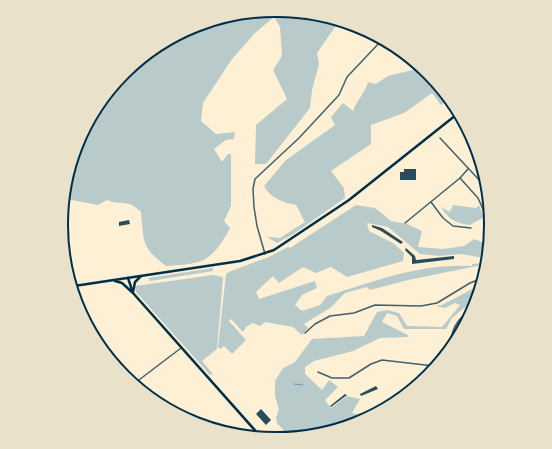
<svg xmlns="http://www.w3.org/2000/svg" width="552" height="449" viewBox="0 0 552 449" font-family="'Open Sans',sans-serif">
<rect width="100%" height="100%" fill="#fdf0d5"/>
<!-- green -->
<g fill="#b9caca">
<path d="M276,10L348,24L335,27L317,53L319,64L312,90L310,108L266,164H255L256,125L287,99L273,70L282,56L280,27L274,17L255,33L232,59L203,103L201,121L216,134L235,132L234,139L226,140L214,149L222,162L228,154H231V206L224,221L230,228C224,240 214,256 201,261C191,265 177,265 166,266C141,247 144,242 141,212C125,197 123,207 107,200L98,205L67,199L78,142L124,73L194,26Z"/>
<path d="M421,68L428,73L446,101L441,105L432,93L404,113L371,125V144L331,171L344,188L345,198L292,235L277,243L267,237L280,238L305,222L296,205C284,203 270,198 264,186L286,160L335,125L331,117L343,103L353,111C357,100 365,93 368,82L376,84L388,76Z"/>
<path d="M356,205L375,208L391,221L407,224L422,231L418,247L443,249L464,246L474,239L487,244L484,258L461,254L439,256L420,254L388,227L367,223L369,231L393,243L404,253L403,261L347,277L331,267L316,273L303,267L279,283L273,276L256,292L259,299L315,281L317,288L302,295L295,305L302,311L320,305L327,296C374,281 421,263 472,266V264L483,263L482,265L408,280L370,290L367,287L345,293L330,308L304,324L308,328L302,335L293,327L265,322L260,326L253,323L246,327L243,332L231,319L229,321L246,340L232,354L224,346L220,349L218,347L226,274L231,271L269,257L288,247L290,248Z"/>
<path d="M453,205L476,208L479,205L484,217L470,225C456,223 449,220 441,207L450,212Z"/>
<polygon points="213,268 213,271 150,281 148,278"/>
<polygon points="213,275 223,277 217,349 202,361 213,374 210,375 136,292 135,286"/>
<polygon points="478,286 476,298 452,318 446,329 404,329 397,316 387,313 382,322 408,335 408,337 380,338 353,351 314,361 305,367 305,374 322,390 329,380 338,387 325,400 331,408 347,396 360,399 352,413 357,414 357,423 289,436 277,423 276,417 279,410 275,396 275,381 283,368 295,362 312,339 364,336 377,312 387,310 399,313 407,326 442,327 460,305 455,303 445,308 435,306 442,305"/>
</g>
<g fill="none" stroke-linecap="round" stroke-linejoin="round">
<!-- stream -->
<polyline stroke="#669bbc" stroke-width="1" points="294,384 303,385"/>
</g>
<!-- building -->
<g fill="#264d5e">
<polygon points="404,169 416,169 416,180 400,180 400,172 404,172"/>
<polygon points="129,220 130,224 119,226 119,222"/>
<polygon points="372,225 382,228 403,242 401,244 381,231 372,227"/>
<polygon points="406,248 415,256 416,260 454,256 454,259 412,264 412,257 405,250"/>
<polygon points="376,386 378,389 361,396 360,394"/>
<polygon points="345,394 347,395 331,407 330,406"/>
<polygon points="261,409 271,420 266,425 256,414"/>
</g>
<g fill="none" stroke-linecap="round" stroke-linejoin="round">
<!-- minor -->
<g stroke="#3f606c" stroke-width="1.5">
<polyline points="440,138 482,183"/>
<polyline points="460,178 478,198 486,216 489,217"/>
<polyline points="431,202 443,218 453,226 471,228"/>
<polyline points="405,223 460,178 468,169"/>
<polyline points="265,254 257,226 254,207 253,189 255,179 299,138 339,95 347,77 381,41"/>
<polyline points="305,333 315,324 330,316 354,313 375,305 421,306 437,303 470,283 480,279"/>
<polyline points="318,372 332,378 349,378 371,364 382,360 434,366"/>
<polyline points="135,383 181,348"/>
</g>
<!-- tertiary -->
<path stroke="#3f606c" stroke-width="2" d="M450,343C454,323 459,319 474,307"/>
<!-- secondary -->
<g stroke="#003049" stroke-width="2.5">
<polyline points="128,278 132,290"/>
<polyline points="115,281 122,283 133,293 260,436"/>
<polyline points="74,286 240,261 274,250 349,200 456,115"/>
<polyline points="133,292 135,282 141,276"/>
</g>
</g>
<!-- crop -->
<path d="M0 0H552V449H0ZM275 17H277A207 207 0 0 1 484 224V225A207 207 0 0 1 277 432H275A207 207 0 0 1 68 225V224A207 207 0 0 1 275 17Z" fill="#e9e1ca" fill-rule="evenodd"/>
<path fill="none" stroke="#003049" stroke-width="2" d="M275 17H277A207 207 0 0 1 484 224V225A207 207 0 0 1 277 432H275A207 207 0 0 1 68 225V224A207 207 0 0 1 275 17Z"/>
</svg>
